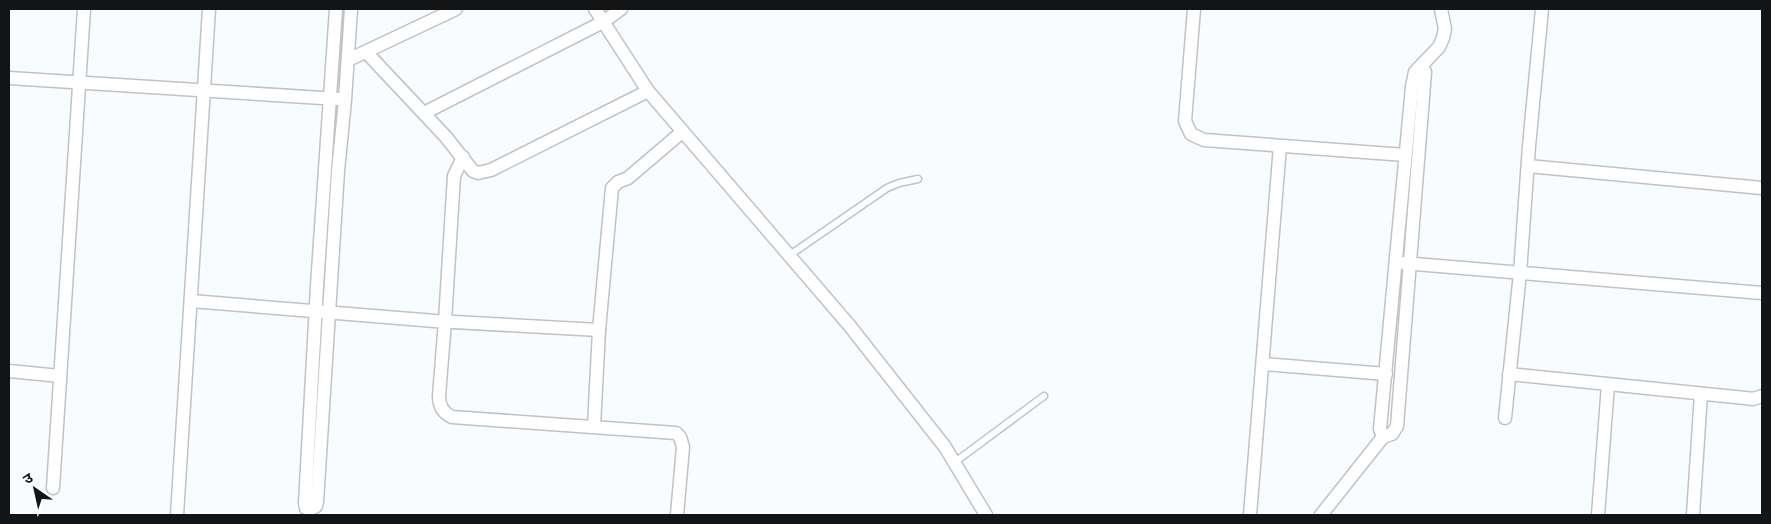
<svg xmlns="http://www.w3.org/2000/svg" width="1771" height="524" viewBox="0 0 1771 524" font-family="Ubuntu,'Noto Sans Devanagari',sans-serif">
<rect width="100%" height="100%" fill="#f8fcff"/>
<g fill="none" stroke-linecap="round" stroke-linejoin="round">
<!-- service casing -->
<g stroke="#bec3c8" stroke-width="9">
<g id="service">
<polyline points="790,255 887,188 899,183 918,179"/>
<polyline points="955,462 1044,396"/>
</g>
</g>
<!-- minor casing -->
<g stroke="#bec3c8" stroke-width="15">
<g id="minor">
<polyline points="336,9 317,286 305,503 306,508 311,509 316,506 317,502 338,171 345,100 351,9"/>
<polyline points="595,9 648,91 849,325 945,447 986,515"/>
<polyline points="1194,9 1185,121 1191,134 1204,140 1405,155"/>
<polyline points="366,52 445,136 473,171 478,173 491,170 648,91"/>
<polyline points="348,60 456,9"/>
<polyline points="9,78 338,99"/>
<polyline points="424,113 603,22 621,9"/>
<path d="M463,157L454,176L445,321L439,396C439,406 443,413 452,417L676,433L680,437L683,447L677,515"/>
<polyline points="1528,166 1762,188"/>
<polyline points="1403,263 1762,293"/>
<polyline points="191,301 435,321 599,330"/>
<polyline points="1263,364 1386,374"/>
<polyline points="9,371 60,376"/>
<polyline points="1509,374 1745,398 1753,399 1762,396"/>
<polyline points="1505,418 1520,273 1529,146 1542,9"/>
<polyline points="594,426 599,330 612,188 618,182 628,178 682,132"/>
<polyline points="1383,437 1380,429 1412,87 1415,72 1439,47 1443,38 1445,29 1441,9"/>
<polyline points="53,488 84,9"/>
<polyline points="177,515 209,9"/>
<polyline points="1250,515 1280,146"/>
<polyline points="1321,515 1383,437 1392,434 1397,426 1425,72 1422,65"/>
<polyline points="1598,515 1608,385"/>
<polyline points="1693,515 1701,394"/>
</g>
</g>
<!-- service -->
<use href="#service" stroke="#fff" stroke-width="6"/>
<!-- minor -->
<use href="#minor" stroke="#fff" stroke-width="12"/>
</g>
<!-- border -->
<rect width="1771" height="524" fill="none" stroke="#121416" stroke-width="20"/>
<!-- north arrow -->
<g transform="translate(35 489) rotate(326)" stroke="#ffffff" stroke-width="4" paint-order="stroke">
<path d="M0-4L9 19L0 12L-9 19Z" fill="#121416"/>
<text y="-8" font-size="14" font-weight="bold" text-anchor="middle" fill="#121416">उ</text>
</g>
</svg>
